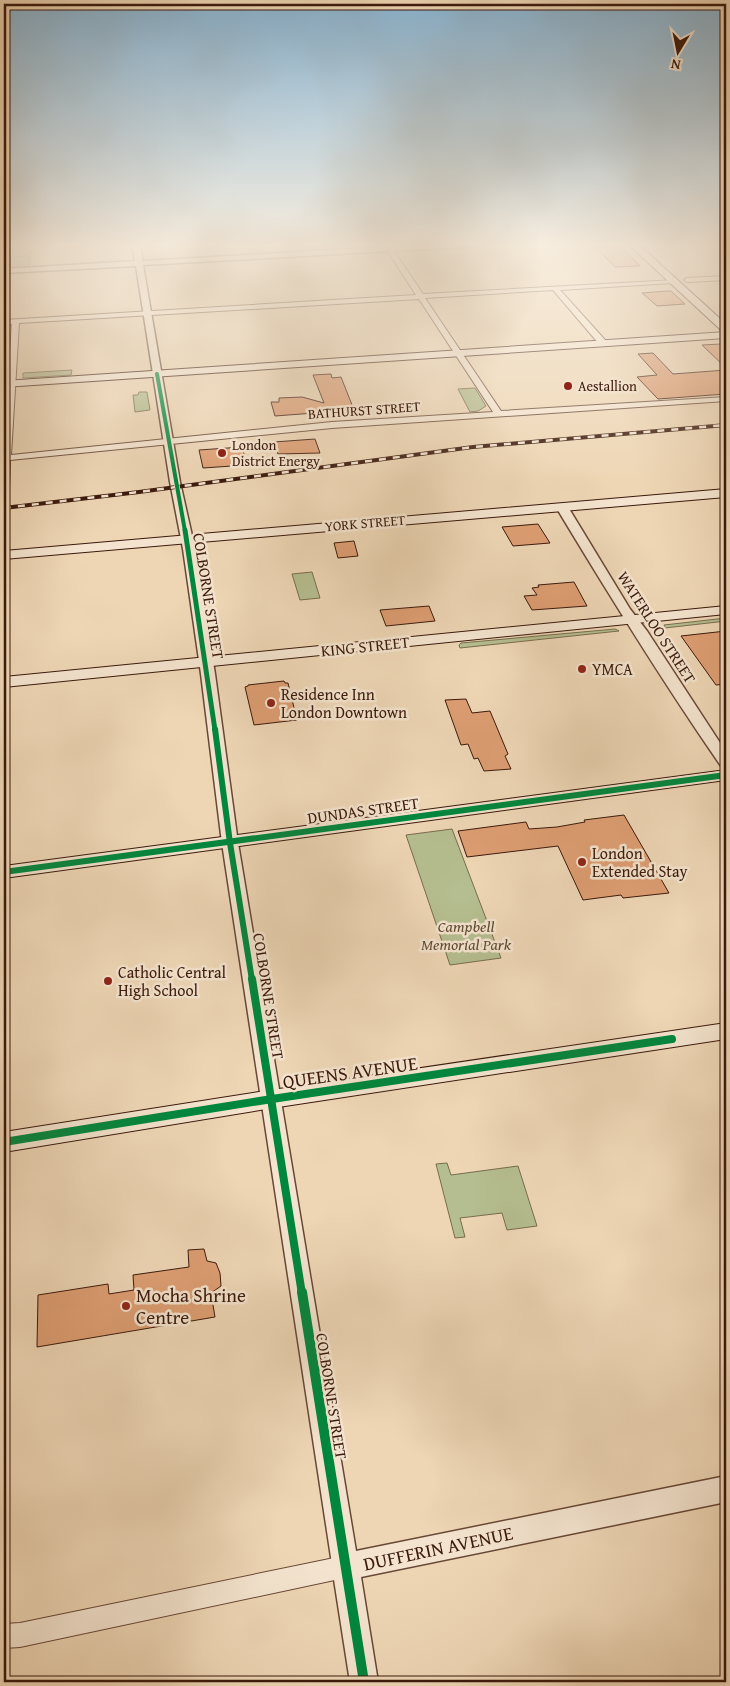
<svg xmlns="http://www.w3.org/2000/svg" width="730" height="1686" viewBox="0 0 730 1686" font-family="'Gentium Book Plus',serif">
<rect width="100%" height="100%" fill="#eed6b5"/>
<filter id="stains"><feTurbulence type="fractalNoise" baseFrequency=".004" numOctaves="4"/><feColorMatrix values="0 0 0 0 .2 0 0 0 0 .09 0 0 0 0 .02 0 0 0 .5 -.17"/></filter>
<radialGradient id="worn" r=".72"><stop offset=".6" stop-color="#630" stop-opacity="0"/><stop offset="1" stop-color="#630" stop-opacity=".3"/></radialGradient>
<!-- green -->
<g fill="#b5be90" stroke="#786c4e">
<polygon points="26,251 32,251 29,267 4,268 9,267 11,257 25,256"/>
<polygon points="72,370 71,375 23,378 23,373"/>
<polygon points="475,388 486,406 478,411 470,412 458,389"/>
<polygon points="139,392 147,392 150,410 135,412 133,395 138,395"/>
<polygon points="312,572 320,598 300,600 292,574"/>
<polygon points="726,618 726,621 665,628 664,625"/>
<polygon points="615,629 619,631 460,648 459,645 461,643"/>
<polygon points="452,829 501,958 450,965 406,835"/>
<polygon points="447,1163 451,1175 518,1166 537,1226 507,1230 502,1213 460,1218 465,1237 455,1238 436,1164"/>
</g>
<!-- building -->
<g fill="#de9e73" stroke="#3b190c">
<polygon points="592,244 618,244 640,266 615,267"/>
<polygon points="667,291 671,291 685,304 657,306 642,293"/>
<polygon points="721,344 726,349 726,368 702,345"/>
<polygon points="653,353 673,374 726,370 726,394 658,399 637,377 657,375 638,354"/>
<polygon points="331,374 332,378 341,377 354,410 275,416 271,402 279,402 279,398 302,397 324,403 313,375"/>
<polygon points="315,439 320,453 278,454 274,442"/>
<polygon points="242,447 247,465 203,468 199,450"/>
<polygon points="538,524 550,543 513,546 502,527"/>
<polygon points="354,541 358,556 338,558 334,543"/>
<polygon points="574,582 587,606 532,610 524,596 537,595 532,588 539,587 538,585"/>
<polygon points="429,606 435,621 386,626 380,610"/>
<polygon points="726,631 726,684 716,685 681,636"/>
<polygon points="284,681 285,683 288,683 297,720 254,725 245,687 248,686 248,685"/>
<polygon points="466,699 472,713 490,711 508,754 505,756 511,769 484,771 478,758 474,759 468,744 461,745 445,700"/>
<polygon points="624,815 669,893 623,898 621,895 583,900 558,846 467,857 458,831 526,822 529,829 557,827 585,822 584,820"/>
<polygon points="204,1249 207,1261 216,1263 220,1273 221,1286 211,1293 215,1317 37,1347 38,1295 108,1284 109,1294 134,1290 133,1275 189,1267 188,1250"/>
</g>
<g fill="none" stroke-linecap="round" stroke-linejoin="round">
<!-- minor casing -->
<g stroke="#684836" stroke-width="2">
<g id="minor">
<path d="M383,244H389L423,294L675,280L676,281L673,283L560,290L606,341L607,343L603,345H600L553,290L425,298L501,411L726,397V401L332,428L10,460L9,488L4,491V432L12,324H4V320L416,295ZM419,299L493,412L332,422L11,455L19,323Z"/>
<polygon points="726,276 726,280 687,282 684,280 687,278"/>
<polygon points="344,1556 352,1559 355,1567 352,1575 344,1578 20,1647 4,1648 4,1624 20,1623"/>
</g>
</g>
<!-- tertiary casing -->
<g stroke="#684836" stroke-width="3">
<g id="tertiary">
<polygon points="132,244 140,244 143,261 434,244 485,244 482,246 143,265 180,482 195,549 215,674 238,843 356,1551 726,1476 726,1502 361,1577 378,1682 350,1682 333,1573 331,1567 332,1564 222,843 201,674 183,549 170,482 136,266 4,273 4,269 135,261"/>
<path d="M562,504L568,507L630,609L647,631L726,752V768L721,766C663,682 609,595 556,507Z"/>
</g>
</g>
<!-- secondary casing -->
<g stroke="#3b190c" stroke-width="2">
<g id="secondary">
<polygon points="628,244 638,244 726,324 726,338 4,387 4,381 726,332 722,331"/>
<polygon points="726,489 726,497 4,559 4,551"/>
<polygon points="726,606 726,614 4,687 4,677"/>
<polygon points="726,770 726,780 4,878 4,866"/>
<polygon points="726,1023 726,1039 272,1108 4,1152 4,1132 272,1090"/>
</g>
</g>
<!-- minor -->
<use href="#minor" fill="#f4e4cf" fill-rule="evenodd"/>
<!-- tertiary -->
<use href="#tertiary" fill="#f4e4cf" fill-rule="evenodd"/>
<!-- secondary -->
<use href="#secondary" fill="#f4e4cf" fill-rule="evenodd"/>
<!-- rail casing -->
<g stroke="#3b190c" stroke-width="4">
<polyline id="rail" points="4,508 139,492 473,447 726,425"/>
</g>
<!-- rail -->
<use href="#rail" stroke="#f4e4cf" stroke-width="2.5" stroke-dasharray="7" stroke-linecap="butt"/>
<!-- cycleway-far4 casing -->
<g stroke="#f4e4cf" stroke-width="5.5">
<polyline id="cycleway-far4" points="157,374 185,531"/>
</g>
<!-- cycleway-far3 casing -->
<g stroke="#f4e4cf" stroke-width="8">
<polyline id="cycleway-far3" points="185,530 215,730"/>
</g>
<!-- cycleway-far2 casing -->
<g stroke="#f4e4cf" stroke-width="9">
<g id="cycleway-far2">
<polyline points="215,729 230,843 252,980"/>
<polyline points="4,872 726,775"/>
</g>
</g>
<!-- cycleway-far1 casing -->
<g stroke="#f4e4cf" stroke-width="11">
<g id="cycleway-far1">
<polyline points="252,979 302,1294"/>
<polyline points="4,1142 272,1099 672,1039"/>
</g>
</g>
<!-- cycleway casing -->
<g stroke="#f4e4cf" stroke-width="13">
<polyline id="cycleway" points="302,1292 364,1682"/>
</g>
<!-- cycleway-far4 -->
<use href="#cycleway-far4" stroke="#00873e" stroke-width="4"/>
<!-- cycleway-far3 -->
<use href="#cycleway-far3" stroke="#00873e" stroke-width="5"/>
<!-- cycleway-far2 -->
<use href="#cycleway-far2" stroke="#00873e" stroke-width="6"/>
<!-- cycleway-far1 -->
<use href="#cycleway-far1" stroke="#00873e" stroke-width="8"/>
<!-- cycleway -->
<use href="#cycleway" stroke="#00873e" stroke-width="10"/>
</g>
<!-- sky -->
<linearGradient id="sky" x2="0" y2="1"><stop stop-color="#89b5d4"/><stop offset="0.51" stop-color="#f7edde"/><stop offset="1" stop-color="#f7edde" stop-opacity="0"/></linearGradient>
<rect width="730" height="481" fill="url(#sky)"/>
<!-- markers -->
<g fill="#8f2418" stroke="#f4e4cf" stroke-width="2">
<circle cx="568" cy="386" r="5"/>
<circle cx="222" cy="453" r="5"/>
<circle cx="582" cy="669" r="5"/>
<circle cx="271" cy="703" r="5"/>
<circle cx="582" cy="862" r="5"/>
<circle cx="108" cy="981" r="5"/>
<circle cx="126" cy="1306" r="5"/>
</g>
<g text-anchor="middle" stroke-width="5" stroke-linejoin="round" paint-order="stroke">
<!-- far-poi labels -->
<g font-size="14" fill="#3b190c" stroke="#f4e4cf" text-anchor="start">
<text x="578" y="391">Aestallion</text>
<text x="232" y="450">London<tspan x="232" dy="16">District Energy</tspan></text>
</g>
<!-- far-street labels -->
<g font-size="14" fill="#3b190c" stroke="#f4e4cf">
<text transform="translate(364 410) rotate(-4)" y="5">BATHURST STREET</text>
<text transform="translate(365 523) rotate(-5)" y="5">YORK STREET</text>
</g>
<!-- street labels -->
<g font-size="16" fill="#3b190c" stroke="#f4e4cf">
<text transform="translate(209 596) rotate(81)" y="6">COLBORNE STREET</text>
<text transform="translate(657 627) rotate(57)" y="6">WATERLOO STREET</text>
<text transform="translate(365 646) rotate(-6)" y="6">KING STREET</text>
<text transform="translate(363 810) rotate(-8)" y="6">DUNDAS STREET</text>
<text transform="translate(269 996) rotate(81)" y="6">COLBORNE STREET</text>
<text transform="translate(332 1396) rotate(81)" y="6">COLBORNE STREET</text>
</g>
<!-- poi labels -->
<g font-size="16" fill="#3b190c" stroke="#f4e4cf" text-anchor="start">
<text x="592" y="675">YMCA</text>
<text x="281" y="700">Residence Inn<tspan x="281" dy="18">London Downtown</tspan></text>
<text x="592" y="859">London<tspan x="592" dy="18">Extended Stay</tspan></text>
<text x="118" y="978">Catholic Central<tspan x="118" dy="18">High School</tspan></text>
</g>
<!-- park labels -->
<g font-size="16" font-style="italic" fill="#604b34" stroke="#f4e4cf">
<text x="466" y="932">Campbell<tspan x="466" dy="18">Memorial Park</tspan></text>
</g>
<!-- near-street labels -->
<g font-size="19" fill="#3b190c" stroke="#f4e4cf">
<text transform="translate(350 1072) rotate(-8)" y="7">QUEENS AVENUE</text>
<text transform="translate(438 1548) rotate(-12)" y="7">DUFFERIN AVENUE</text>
</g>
<!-- near-poi labels -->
<g font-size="19" fill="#3b190c" stroke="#f4e4cf" text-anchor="start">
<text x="136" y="1302">Mocha Shrine<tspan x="136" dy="22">Centre</tspan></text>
</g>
</g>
<!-- margin -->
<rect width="730" height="1686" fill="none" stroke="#eed6b5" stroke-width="20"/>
<rect x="5" y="5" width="720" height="1676" fill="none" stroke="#3b190c" stroke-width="2.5"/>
<rect x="10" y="10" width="710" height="1666" fill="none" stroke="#3b190c"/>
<!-- north arrow -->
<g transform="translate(678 52) rotate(190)" stroke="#f4e4cf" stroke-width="4" paint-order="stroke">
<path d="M0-4L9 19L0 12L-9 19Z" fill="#3b190c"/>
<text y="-8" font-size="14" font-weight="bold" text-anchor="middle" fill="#3b190c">N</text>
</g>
<rect width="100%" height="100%" filter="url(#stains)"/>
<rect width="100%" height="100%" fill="url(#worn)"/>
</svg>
